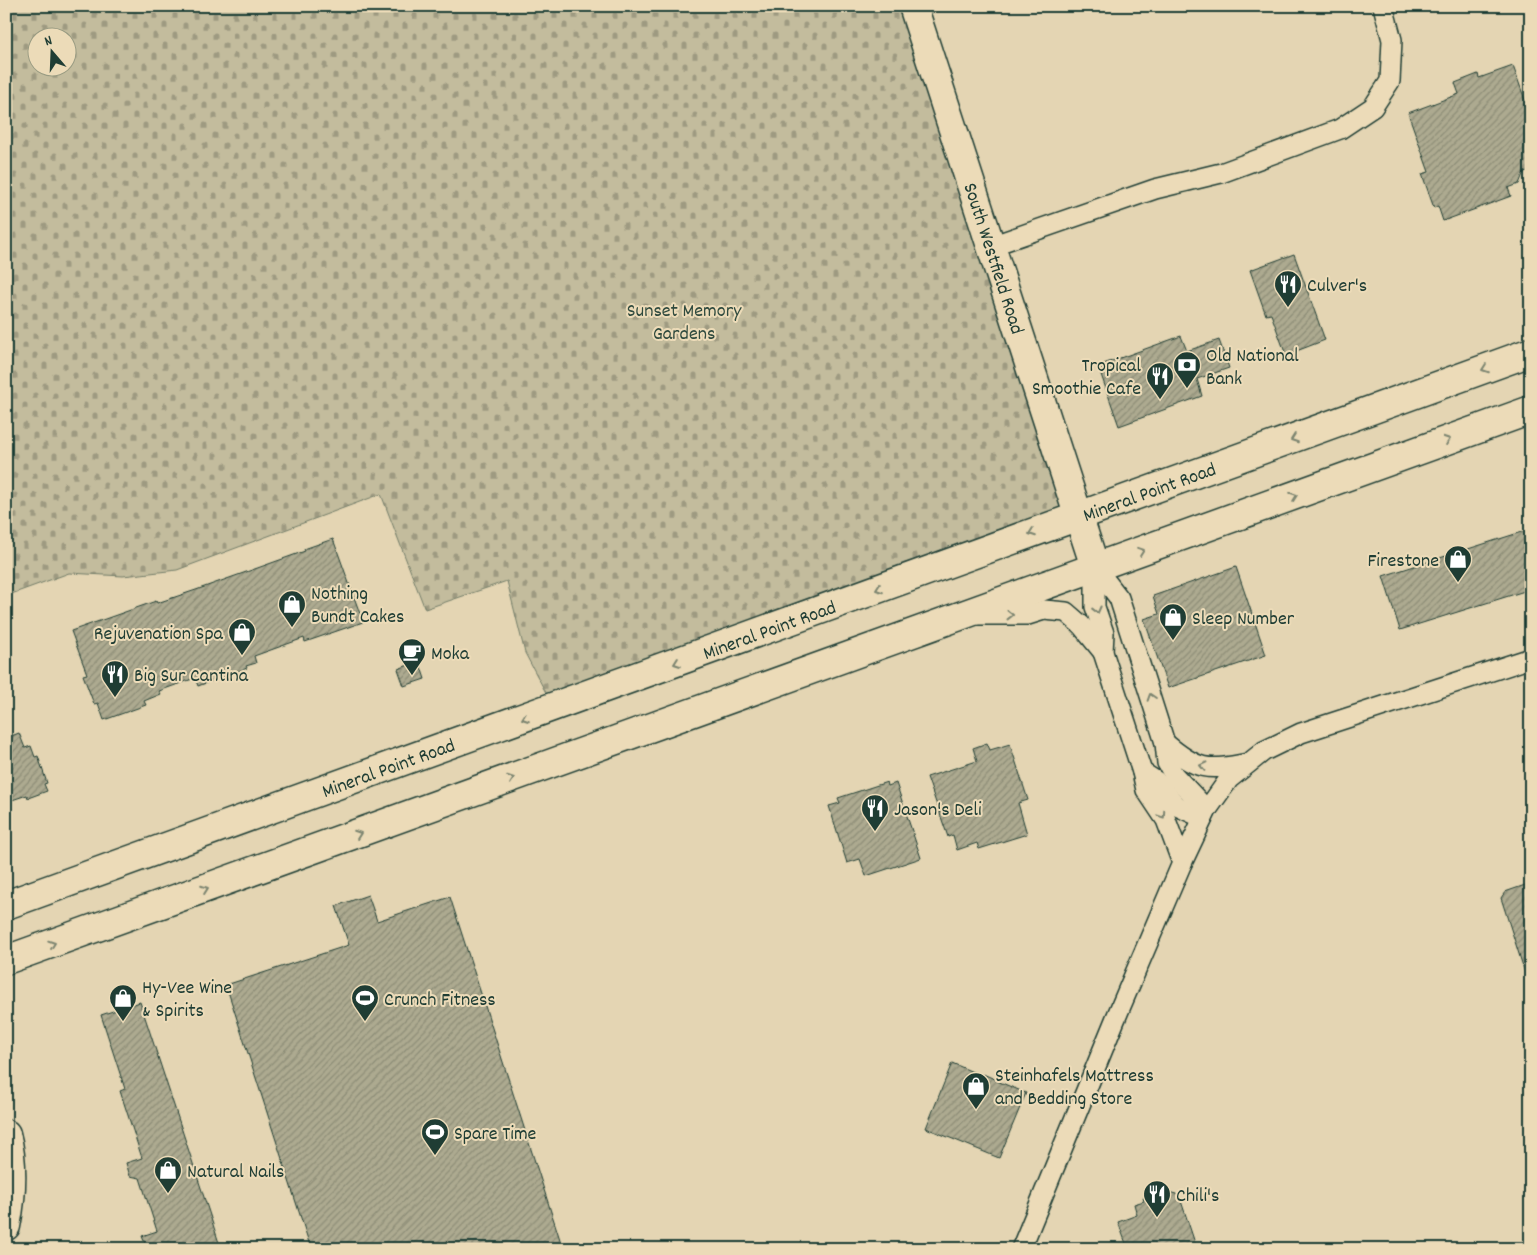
<svg xmlns="http://www.w3.org/2000/svg" width="1537" height="1255" viewBox="0 0 1537 1255" font-family="Dekko,sans-serif">
<defs>
<pattern id="cemetery-stones" width="16" height="16" patternUnits="userSpaceOnUse" patternTransform="scale(1.25)"><rect width="16" height="16" fill="#c3bc9d"/><path d="M2 7V4a2 2 0 0 1 4 0v3zM10 15v-3a2 2 0 0 1 4 0v3z" fill="#9e9a81"/></pattern>
<pattern id="building-hatch" width="6" height="6" patternUnits="userSpaceOnUse" patternTransform="scale(1.25)"><rect width="6" height="6" fill="#adaa90"/><path d="M-1 1l2-2M0 6l6-6M5 7l2-2" fill="none" stroke="#8c8c76"/></pattern>
</defs>
<rect width="100%" height="100%" fill="#e4d5b3"/>
<filter id="ink" filterUnits="userSpaceOnUse"><feTurbulence type="fractalNoise" baseFrequency=".02" numOctaves="2"/><feDisplacementMap in="SourceGraphic" scale="10" xChannelSelector="R" yChannelSelector="G"/><feConvolveMatrix kernelMatrix="1 2 1 2 8 2 1 2 1" color-interpolation-filters="sRGB"/></filter>
<g filter="url(#ink)">
<!-- cemetery -->
<path fill="url(#cemetery-stones)" stroke="#717c68" fill-rule="evenodd" d="M6,6H913L1078,517L554,708L525,653L507,581L425,609L381,494L177,570L123,576L69,573L6,596ZM38,38H68V68H38Z"/>
<!-- building -->
<g fill="url(#building-hatch)" stroke="#1f3d34">
<polygon points="1513,66 1531,117 1531,170 1524,172 1519,184 1508,188 1511,196 1443,221 1438,206 1434,208 1422,174 1429,172 1408,113 1459,94 1455,83 1478,74 1479,78"/>
<polygon points="1294,254 1325,340 1286,355 1271,314 1266,315 1250,270"/>
<polygon points="1181,336 1187,351 1219,340 1229,368 1197,379 1202,396 1119,426 1098,366"/>
<polygon points="1531,529 1531,589 1400,630 1383,576"/>
<polygon points="333,539 363,622 305,642 304,638 254,656 256,663 246,666 247,668 198,686 195,678 159,691 161,694 144,701 146,705 104,720 98,703 94,704 83,675 87,674 71,631 156,601 157,603 196,590 305,551 304,549"/>
<polygon points="1236,567 1266,655 1168,688 1144,619 1159,614 1153,596"/>
<polygon points="419,661 425,679 404,686 398,669"/>
<polygon points="19,733 25,748 31,746 35,757 38,756 47,783 44,784 47,791 28,798 27,795 6,802 6,738"/>
<polygon points="987,743 990,750 1010,744 1028,800 1018,803 1027,834 979,849 977,843 957,850 953,835 948,837 927,777 977,761 973,748"/>
<polygon points="887,782 888,786 896,783 921,858 866,876 860,859 847,863 829,806 840,803 838,798"/>
<polygon points="1531,883 1531,978 1527,979 1501,898 1505,892"/>
<polygon points="368,895 377,921 450,897 563,1249 311,1249 226,985 349,945 336,906"/>
<polygon points="140,1002 221,1249 147,1249 142,1236 157,1231 140,1178 130,1176 126,1163 142,1158 120,1091 125,1089 101,1015"/>
<polygon points="952,1063 982,1076 983,1074 997,1080 997,1081 1026,1093 999,1158 926,1128"/>
<polygon points="1172,1193 1176,1194 1180,1198 1197,1249 1128,1249 1118,1222 1137,1215 1134,1204 1144,1201 1143,1198"/>
</g>
<g fill="none" stroke-linecap="round" stroke-linejoin="round">
<!-- street casing -->
<g stroke="#1f3d34" stroke-width="22">
<g id="street">
<polyline points="991,246 1155,189 1221,173 1340,129 1373,107 1390,81 1392,40 1383,6"/>
<polyline points="1095,567 1095,607 1104,633 1103,652 1142,772 1146,790 1166,820 1182,863"/>
<polyline points="1095,567 1119,598 1165,743 1167,763 1174,775 1207,810"/>
<polyline points="978,615 1028,615 1044,610 1066,612 1081,625 1103,652"/>
<path d="M1165,743C1198,771 1207,771 1248,763"/>
<polyline points="1142,772 1156,781 1177,806 1203,818"/>
<polyline points="1021,1249 1115,1020 1182,863 1207,810 1229,779 1264,751 1301,733 1531,658"/>
</g>
</g>
<!-- secondary casing -->
<g stroke="#1f3d34" stroke-width="31">
<g id="secondary">
<polyline points="913,6 1095,567"/>
<polyline points="6,905 1531,352"/>
<polyline points="6,960 1531,410"/>
<path d="M6,1134C14,1164 12,1196 6,1226"/>
</g>
</g>
<!-- street -->
<use href="#street" stroke="#ecdbb8" stroke-width="19"/>
<!-- secondary -->
<use href="#secondary" stroke="#ecdbb8" stroke-width="28"/>
</g>
<!-- one-way arrows -->
<defs><path id="oneway-chevron" d="M-2-3.5L2.5 0L-2 3.5" fill="none" stroke-width="1.6" stroke-linecap="round" stroke-linejoin="round" transform="scale(1.25)"/></defs>
<g stroke="#7b846f">
<use href="#oneway-chevron" transform="translate(1485 369) rotate(160)"/>
<use href="#oneway-chevron" transform="translate(1294 439) rotate(160)"/>
<use href="#oneway-chevron" transform="translate(1447 440) rotate(-20)"/>
<use href="#oneway-chevron" transform="translate(1294 496) rotate(-20)"/>
<use href="#oneway-chevron" transform="translate(1032 533) rotate(160)"/>
<use href="#oneway-chevron" transform="translate(1141 551) rotate(-20)"/>
<use href="#oneway-chevron" transform="translate(879 589) rotate(160)"/>
<use href="#oneway-chevron" transform="translate(1097 610) rotate(76)"/>
<use href="#oneway-chevron" transform="translate(1010 615)"/>
<use href="#oneway-chevron" transform="translate(677 663) rotate(160)"/>
<use href="#oneway-chevron" transform="translate(1151 697) rotate(-108)"/>
<use href="#oneway-chevron" transform="translate(525 718) rotate(160)"/>
<use href="#oneway-chevron" transform="translate(1203 766) rotate(-167)"/>
<use href="#oneway-chevron" transform="translate(511 779) rotate(-20)"/>
<use href="#oneway-chevron" transform="translate(1162 815) rotate(56)"/>
<use href="#oneway-chevron" transform="translate(358 834) rotate(-20)"/>
<use href="#oneway-chevron" transform="translate(205 889) rotate(-20)"/>
<use href="#oneway-chevron" transform="translate(52 944) rotate(-19)"/>
</g>
</g>
<!-- icons -->
<defs>
<g id="restaurant-pin" transform="scale(1.4375)"><path d="M0 17L-7.5 6A9.5 9.5 0 1 1 7.5 6Z" fill="#1f3d34" stroke="#ecdbb8"/><path d="M-5-6h1v4h1v-4h1v4h1v-4h1v5L-1.5 .5V6h-2V.5L-5-1ZM5-6V6H3V1.5H1.5Q1.5-4 5-6Z" fill="#fff"/></g>
<g id="bank-pin" transform="scale(1.4375)"><path d="M0 17L-7.5 6A9.5 9.5 0 1 1 7.5 6Z" fill="#1f3d34" stroke="#ecdbb8"/><path d="M-6-4H6V4H-6ZM0-2.3a2.3 2.3 0 1 0 0 4.6a2.3 2.3 0 1 0 0-4.6Z" fill="#fff"/></g>
<g id="shop-pin" transform="scale(1.4375)"><path d="M0 17L-7.5 6A9.5 9.5 0 1 1 7.5 6Z" fill="#1f3d34" stroke="#ecdbb8"/><path d="M-5-2.5h2.3a2.7 3.5 0 0 1 5.4 0H5L5.5 6h-11ZM-1.5-2.5h3a1.5 2.3 0 0 0-3 0Z" fill="#fff"/></g>
<g id="cafe-pin" transform="scale(1.4375)"><path d="M0 17L-7.5 6A9.5 9.5 0 1 1 7.5 6Z" fill="#1f3d34" stroke="#ecdbb8"/><path d="M-5.5-4.5H6V0H3Q3 3.5 0 3.5H-2.5Q-5.5 3.5-5.5 0ZM3-3.2v2h1.7v-2ZM-6 4.5H4V6H-6Z" fill="#fff"/></g>
<g id="stadium-pin" transform="scale(1.4375)"><path d="M0 17L-7.5 6A9.5 9.5 0 1 1 7.5 6Z" fill="#1f3d34" stroke="#ecdbb8"/><path d="M0-5a6.5 5 0 1 0 0 10a6.5 5 0 1 0 0-10ZM-3.5-1.8h7v3.6h-7Z" fill="#fff"/></g>
</defs>
<g fill-rule="evenodd">
<use href="#restaurant-pin" x="1288" y="284"/>
<use href="#bank-pin" x="1187" y="365"/>
<use href="#restaurant-pin" x="1160" y="376"/>
<use href="#shop-pin" x="1458" y="559"/>
<use href="#shop-pin" x="292" y="604"/>
<use href="#shop-pin" x="1173" y="617"/>
<use href="#shop-pin" x="242" y="632"/>
<use href="#cafe-pin" x="412" y="652"/>
<use href="#restaurant-pin" x="115" y="674"/>
<use href="#restaurant-pin" x="875" y="808"/>
<use href="#shop-pin" x="123" y="998"/>
<use href="#stadium-pin" x="365" y="998"/>
<use href="#shop-pin" x="976" y="1086"/>
<use href="#stadium-pin" x="435" y="1132"/>
<use href="#shop-pin" x="168" y="1170"/>
<use href="#restaurant-pin" x="1157" y="1194"/>
</g>
<g text-anchor="middle" stroke-width="4" stroke-linejoin="round" paint-order="stroke">
<!-- street labels -->
<g font-size="20" fill="#1f3d34" stroke="#ecdbb8">
<text transform="translate(995 258) rotate(72)" y="7">South Westfield Road</text>
<text transform="translate(1149 491) rotate(-20)" y="7">Mineral Point Road</text>
<text transform="translate(769 629) rotate(-20)" y="7">Mineral Point Road</text>
<text transform="translate(388 767) rotate(-20)" y="7">Mineral Point Road</text>
</g>
<!-- poi labels -->
<g font-size="20" fill="#1f3d34" stroke="#ecdbb8" text-anchor="start">
<text x="1307" y="291">Culver's</text>
<text x="1206" y="361">Old National<tspan x="1206" dy="23">Bank</tspan></text>
<text x="1141" y="371" text-anchor="end">Tropical<tspan x="1141" dy="23">Smoothie Cafe</tspan></text>
<text x="1439" y="566" text-anchor="end">Firestone</text>
<text x="311" y="599">Nothing<tspan x="311" dy="23">Bundt Cakes</tspan></text>
<text x="1192" y="624">Sleep Number</text>
<text x="223" y="639" text-anchor="end">Rejuvenation Spa</text>
<text x="431" y="659">Moka</text>
<text x="134" y="681">Big Sur Cantina</text>
<text x="894" y="815">Jason's Deli</text>
<text x="142" y="993">Hy-Vee Wine<tspan x="142" dy="23">&amp; Spirits</tspan></text>
<text x="384" y="1005">Crunch Fitness</text>
<text x="995" y="1081">Steinhafels Mattress<tspan x="995" dy="23">and Bedding Store</tspan></text>
<text x="454" y="1139">Spare Time</text>
<text x="187" y="1177">Natural Nails</text>
<text x="1176" y="1201">Chili's</text>
</g>
<!-- park labels -->
<g font-size="20" fill="#2f4a3e" stroke="#ecdbb8">
<text x="684" y="316">Sunset Memory<tspan x="684" dy="23">Gardens</tspan></text>
</g>
</g>
<!-- margin -->
<rect width="1537" height="1255" fill="none" stroke="#ecdbb8" stroke-width="25"/>
<rect x="12" y="12" width="1512" height="1230" fill="none" stroke="#1f3d34" stroke-width="2" filter="url(#ink)"/>
<!-- north arrow -->
<g transform="translate(52 52) rotate(341)"><circle r="24" fill="#ecdbb8" stroke="#9a9c83"/>
<path d="M0-4L9 19L0 12L-9 19Z" fill="#1f3d34"/>
<text y="-8" font-size="14" font-weight="bold" text-anchor="middle" fill="#1f3d34">N</text>
</g>
</svg>
